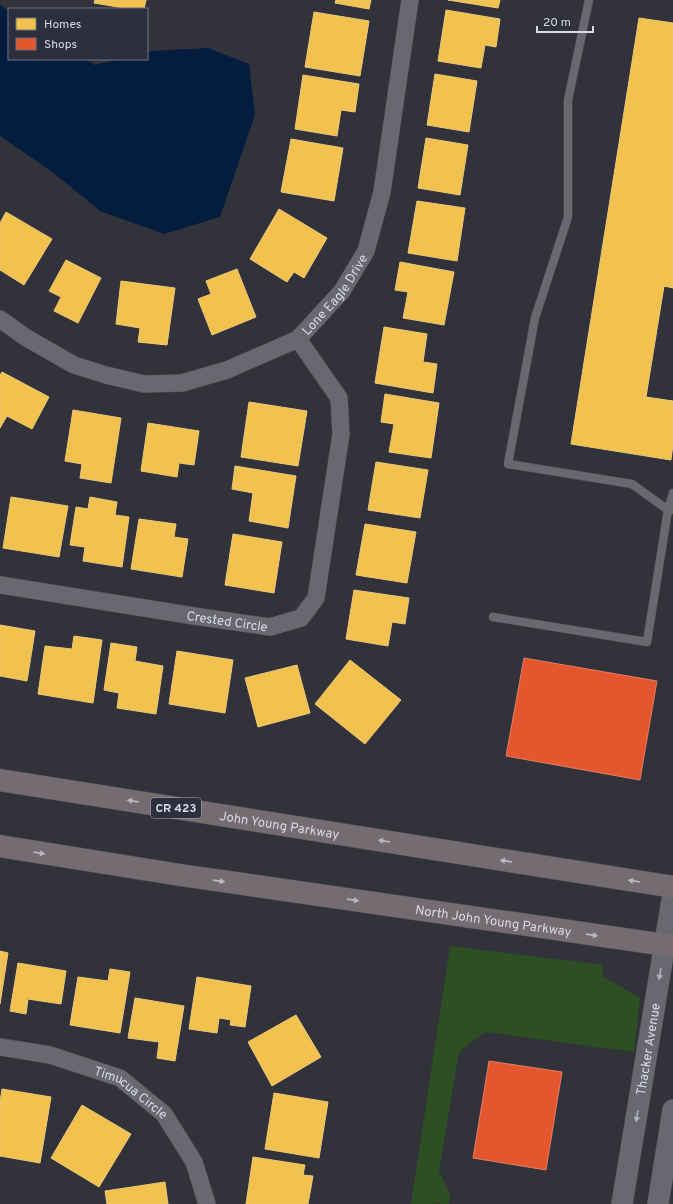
<svg xmlns="http://www.w3.org/2000/svg" width="673" height="1204" viewBox="0 0 673 1204" font-family="Overpass,sans-serif">
<rect width="100%" height="100%" fill="#32323a"/>
<!-- green -->
<polygon fill="#2d4f22" points="450,946 603,965 602,976 640,998 634,1052 485,1032 459,1052 439,1171 450,1194 449,1204 435,1203 434,1204 411,1204"/>
<!-- water -->
<polygon fill="#041d3f" points="0,5 9,11 9,59 86,59 95,65 119,59 147,59 147,52 153,51 208,48 249,64 255,115 220,217 164,234 100,211 55,174 0,136"/>
<!-- homes -->
<g fill="#f2c14e" stroke="#eac97b">
<polygon points="95,0 146,0 144,9 130,9 94,3"/>
<polygon points="336,0 371,0 369,9 335,3"/>
<polygon points="448,0 500,0 498,8"/>
<polygon points="446,10 500,19 496,47 485,45 481,68 438,61"/>
<polygon points="314,12 369,21 360,76 305,67"/>
<polygon points="639,18 673,23 673,288 664,286 646,397 673,401 673,444 671,460 571,444"/>
<polygon points="435,74 477,81 469,132 427,125"/>
<polygon points="303,75 359,84 355,112 341,110 337,136 295,129"/>
<polygon points="426,138 468,145 460,195 418,188"/>
<polygon points="291,139 343,148 334,201 281,192"/>
<polygon points="417,201 465,208 457,261 408,253"/>
<polygon points="279,209 327,238 304,278 294,272 287,282 250,259"/>
<polygon points="6,212 52,239 24,285 0,270 0,223"/>
<polygon points="66,260 101,278 78,323 54,311 61,297 49,291"/>
<polygon points="400,262 454,272 444,325 403,318 408,292 395,290"/>
<polygon points="237,269 256,317 212,335 198,299 211,294 206,281"/>
<polygon points="121,281 175,288 167,345 138,342 140,328 116,324"/>
<polygon points="384,327 427,334 423,362 437,364 433,393 375,383"/>
<polygon points="2,372 49,397 32,429 7,416 0,428 0,375"/>
<polygon points="385,394 439,403 431,458 389,452 394,424 381,422"/>
<polygon points="249,402 307,411 298,466 241,457"/>
<polygon points="73,410 121,418 111,483 80,478 82,464 65,461"/>
<polygon points="148,423 199,431 194,465 179,463 177,477 141,471"/>
<polygon points="376,462 428,470 420,518 368,510"/>
<polygon points="235,466 296,476 288,528 249,521 253,493 232,489"/>
<polygon points="11,497 68,506 59,557 3,548"/>
<polygon points="90,497 117,502 115,515 129,517 122,567 83,561 85,547 70,545 76,507 88,509"/>
<polygon points="139,519 176,524 174,537 188,539 182,577 131,569"/>
<polygon points="365,524 416,532 407,583 356,575"/>
<polygon points="233,534 282,542 274,593 225,585"/>
<polygon points="354,590 409,598 405,624 392,622 388,646 346,639"/>
<polygon points="0,625 35,631 27,681 0,676"/>
<polygon points="74,636 102,640 93,703 38,694 45,646 72,649"/>
<polygon points="111,643 137,647 135,661 163,666 156,714 117,708 119,693 104,690"/>
<polygon points="177,651 233,660 225,713 169,704"/>
<polygon points="350,660 401,700 365,744 315,704"/>
<polygon points="297,665 310,713 258,727 245,678"/>
<polygon points="0,951 8,953 0,1004"/>
<polygon points="18,963 66,971 61,1004 28,999 26,1014 10,1011"/>
<polygon points="110,969 130,972 120,1033 70,1025 78,977 108,981"/>
<polygon points="197,977 251,986 245,1027 230,1025 231,1020 219,1018 217,1033 189,1029"/>
<polygon points="135,998 184,1006 175,1061 157,1058 159,1042 128,1038"/>
<polygon points="296,1015 321,1057 272,1086 248,1042"/>
<polygon points="2,1089 51,1097 40,1163 0,1156 0,1102"/>
<polygon points="274,1093 328,1102 319,1158 265,1149"/>
<polygon points="82,1105 131,1134 99,1187 51,1158"/>
<polygon points="253,1157 305,1165 303,1175 313,1176 308,1204 246,1204"/>
<polygon points="165,1182 168,1204 107,1204 105,1191"/>
</g>
<!-- shops -->
<g fill="#e4572e" stroke="#e17f65">
<polygon points="524,658 657,681 640,780 506,756"/>
<polygon points="489,1061 562,1072 546,1170 473,1158"/>
</g>
<g fill="none" stroke-linecap="round" stroke-linejoin="round">
<!-- service casing -->
<g stroke="#505157" stroke-width="9">
<g id="service">
<polyline points="589,0 568,100 568,217 535,318 508,464 632,484 668,510 673,510"/>
<polyline points="493,617 647,642 668,510 673,493"/>
</g>
</g>
<!-- minor casing -->
<g stroke="#505157" stroke-width="18">
<g id="minor">
<path id="s1" d="M0,319L25,337L74,365L106,375L144,384L182,383L227,370L298,339L342,291L366,251L382,192L410,0"/>
<path id="s2" d="M0,585L194,616L270,627L301,618L316,598L341,434L339,398L298,339"/>
<path id="s3" d="M0,1047L50,1055L120,1078L164,1114L194,1162L207,1204"/>
</g>
</g>
<!-- tertiary casing -->
<g stroke="#505157" stroke-width="22">
<g id="tertiary">
<path id="s4" d="M622,1204L673,894"/>
<polyline points="658,1204 673,1110"/>
</g>
</g>
<!-- trunk casing -->
<g stroke="#505157" stroke-width="23">
<g id="trunk">
<path id="s5" d="M0,780L673,887"/>
<path id="s6" d="M0,846L180,875L673,946"/>
</g>
</g>
<!-- service -->
<use href="#service" stroke="#686970" stroke-width="8"/>
<!-- minor -->
<use href="#minor" stroke="#686970" stroke-width="17"/>
<!-- tertiary -->
<use href="#tertiary" stroke="#686970" stroke-width="21"/>
<!-- trunk -->
<use href="#trunk" stroke="#746c70" stroke-width="22"/>
</g>
<!-- one-way arrows -->
<defs><path id="oneway-solid" d="M-6-.8H1V-3.2L6.5 0L1 3.2V.8H-6Z"/></defs>
<g fill="#bbbac1">
<use href="#oneway-solid" transform="translate(133 801) rotate(-171)"/>
<use href="#oneway-solid" transform="translate(384 841) rotate(-171)"/>
<use href="#oneway-solid" transform="translate(39 853) rotate(9)"/>
<use href="#oneway-solid" transform="translate(506 861) rotate(-171)"/>
<use href="#oneway-solid" transform="translate(219 881) rotate(8)"/>
<use href="#oneway-solid" transform="translate(634 881) rotate(-171)"/>
<use href="#oneway-solid" transform="translate(353 900) rotate(8)"/>
<use href="#oneway-solid" transform="translate(592 935) rotate(8)"/>
</g>
<g fill="#b1b3bb">
<use href="#oneway-solid" transform="translate(660 974) rotate(99)"/>
<use href="#oneway-solid" transform="translate(637 1116) rotate(99)"/>
</g>
<g text-anchor="middle" stroke-width="4" stroke-linejoin="round" paint-order="stroke">
<!-- shield labels -->
<rect fill="#2e2f3e" stroke="#a6a7b2" stroke-width="1" x="151" y="798" width="50" height="20" rx="3"/>
<g font-size="12" font-weight="bold" fill="#d9dbe4">
<text x="176" y="812">CR 423</text>
</g>
<!-- street labels -->
<g font-size="13" fill="#d9dbe4" stroke="#2e2f3e">
<text dy="5" stroke="none"><textPath href="#s1" startOffset="380">Lone Eagle Drive</textPath></text>
<text dy="5" stroke="none"><textPath href="#s2" startOffset="230">Crested Circle</textPath></text>
<text dy="5" stroke="none"><textPath href="#s5" startOffset="283">John Young Parkway</textPath></text>
<text dy="5" stroke="none"><textPath href="#s6" startOffset="499">North John Young Parkway</textPath></text>
<text dy="5" stroke="none"><textPath href="#s4" startOffset="157">Thacker Avenue</textPath></text>
<text dy="5" stroke="none"><textPath href="#s3" startOffset="141">Timucua Circle</textPath></text>
</g>
</g>
<!-- legend -->
<rect x="8" y="8" width="140" height="52" fill="#2e2f3e" stroke="#727480"/>
<rect x="16" y="18" width="20" height="12" fill="#f2c14e" stroke="#727480"/>
<text x="44" y="28" font-size="12" fill="#d9dbe4">Homes</text>
<rect x="16" y="38" width="20" height="12" fill="#e4572e" stroke="#727480"/>
<text x="44" y="48" font-size="12" fill="#d9dbe4">Shops</text>
<!-- scale -->
<path d="M537 26v6h56v-6" fill="none" stroke="#d9dbe4" stroke-width="2"/>
<text x="543" y="26" font-size="12" fill="#d9dbe4" stroke="#2e2f3e" stroke-width="3" paint-order="stroke">20 m</text>
</svg>
